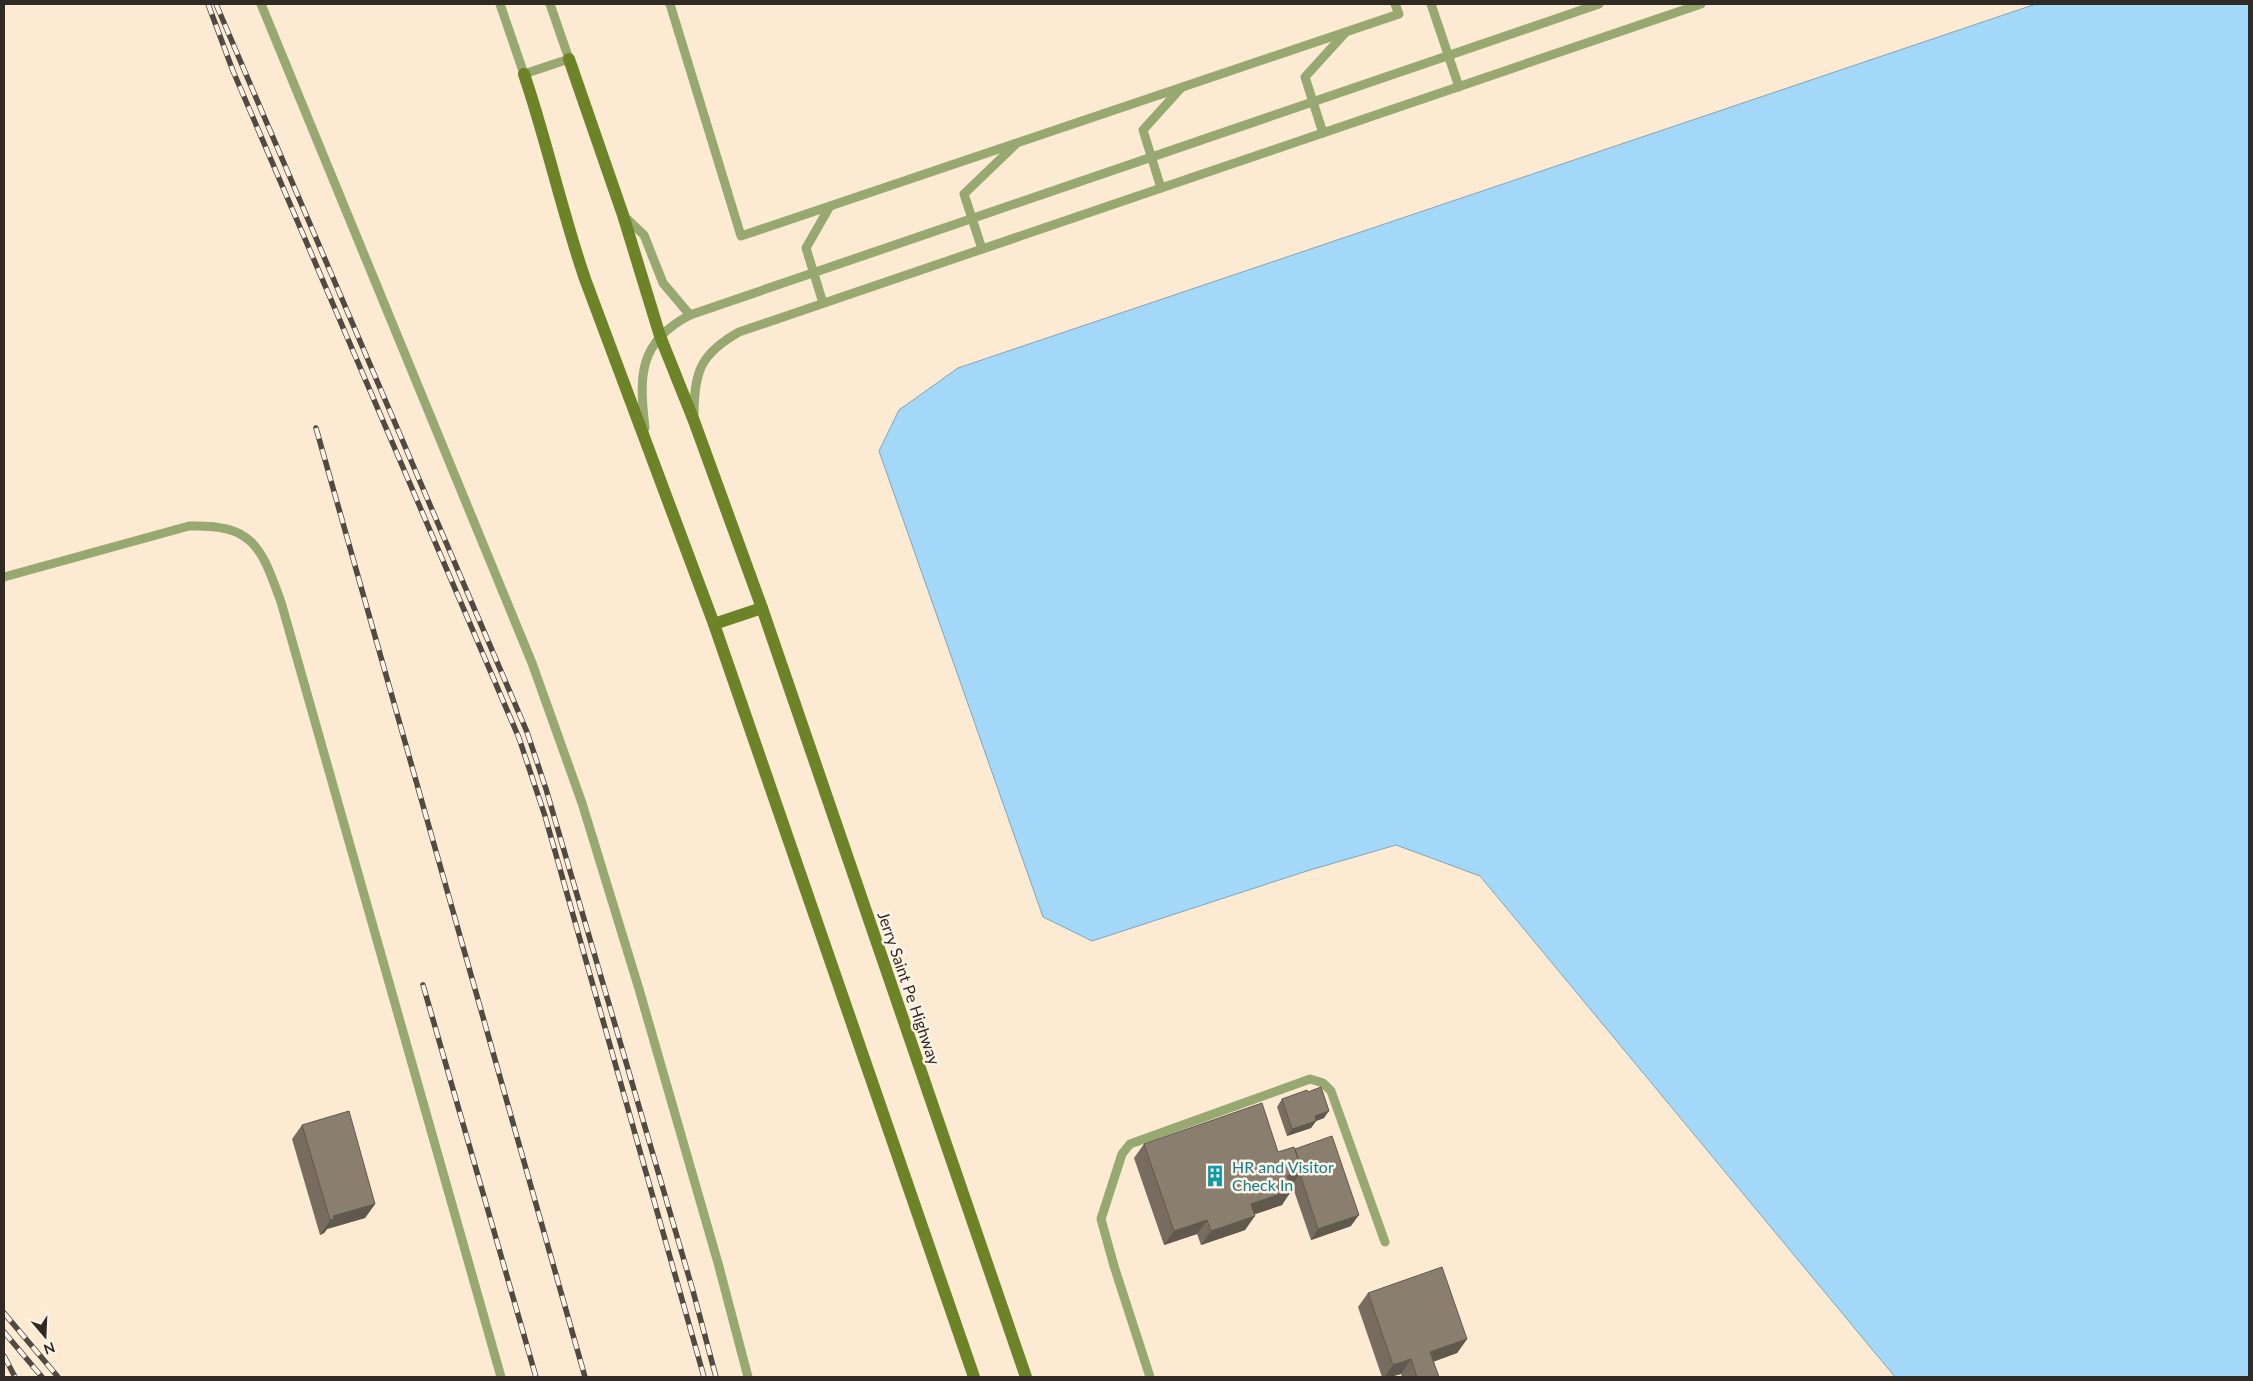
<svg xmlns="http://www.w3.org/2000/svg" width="2253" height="1381" viewBox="0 0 2253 1381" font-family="Lato,sans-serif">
<rect width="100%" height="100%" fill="#fef3e6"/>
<!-- built -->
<rect fill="#fcead2" x="4" y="4" width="2245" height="1373"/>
<!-- water -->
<polygon fill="#a4d8f8" stroke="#81a4b8" points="2036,4 2249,4 2249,1377 1895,1377 1480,876 1396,845 1310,870 1092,941 1043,917 879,451 899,410 958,368"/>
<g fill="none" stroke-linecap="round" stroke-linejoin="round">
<!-- service -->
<g stroke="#97a971" stroke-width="9">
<polyline points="261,4 532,663 582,803 639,989 718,1263 748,1377"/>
<polyline points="500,4 524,74 569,59 550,4"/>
<polyline points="670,4 741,236 1399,14 1395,4"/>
<polyline points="1431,4 1459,87"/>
<polyline points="1323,133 1305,77 1345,33"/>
<polyline points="1161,188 1143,130 1181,88"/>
<polyline points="625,217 644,235 663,283 690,315"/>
<polyline points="982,249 964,194 1016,144"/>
<polyline points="823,303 806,248 830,206"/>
<path d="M694,416C694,372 700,354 739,332L1701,4"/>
<path d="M645,428C639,376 638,342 690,315L1599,4"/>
<path d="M4,577L189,526C254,524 261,547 281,602L501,1377"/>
<polyline points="1150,1377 1114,1266 1101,1219 1122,1154 1130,1144 1310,1079 1323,1083 1331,1091 1385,1242"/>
</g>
<!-- secondary -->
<g stroke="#6c8327" stroke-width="12">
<polyline points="569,59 623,215 660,336 694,421 762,608 1026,1377"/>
<path d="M524,74C547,142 562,212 585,279L714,624L974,1377"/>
<polyline points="714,624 762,608"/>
</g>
<!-- rail casing -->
<g stroke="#504a42" stroke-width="5.5">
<g id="rail">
<polyline points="208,4 233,71 519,738 545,816 704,1377"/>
<polyline points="216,4 527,732 546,789 693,1291 716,1377"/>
<polyline points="316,428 585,1377"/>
<polyline points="423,985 536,1377"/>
<polyline points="4,1313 58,1377"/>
<polyline points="4,1332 42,1377"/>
<polyline points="4,1356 15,1377"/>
</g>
</g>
<!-- rail -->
<use href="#rail" stroke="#fef3e6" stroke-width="4" stroke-dasharray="11" stroke-linecap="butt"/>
</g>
<!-- wall -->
<g fill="#776c5f">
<polygon points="1308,1092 1324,1118 1316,1121 1311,1128 1287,1136 1277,1107 1282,1099"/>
<polygon points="302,1125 375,1204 365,1218 327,1229 324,1233 320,1235 292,1139"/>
<polygon points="1144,1144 1278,1152 1295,1149 1351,1226 1311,1240 1292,1185 1290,1186 1282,1205 1255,1214 1245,1230 1201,1245 1197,1234 1164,1245 1134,1158"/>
<polygon points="1368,1293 1467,1339 1457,1353 1433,1362 1439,1377 1402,1377 1401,1374 1390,1377 1382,1377 1358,1307"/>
</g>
<!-- shaded-wall -->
<g fill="#61584e">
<polygon points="1329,1111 1324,1118 1316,1121 1311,1128 1287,1136 1292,1129 1315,1116"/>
<polygon points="1302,1171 1292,1185 1277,1190 1287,1176"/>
<polygon points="1292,1190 1282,1205 1241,1219 1251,1204"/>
<polygon points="375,1204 365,1218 327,1229 324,1233 320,1235 333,1216"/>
<polygon points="1359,1215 1351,1226 1311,1240 1318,1229"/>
<polygon points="1255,1216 1245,1230 1201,1245 1211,1231"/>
<polygon points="1207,1220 1197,1234 1164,1245 1174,1231"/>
<polygon points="1467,1339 1457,1353 1420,1366 1430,1352"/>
<polygon points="1411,1359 1401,1374 1390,1377 1385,1377 1393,1365"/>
</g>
<!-- building -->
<g fill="#8a7e6f" stroke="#61584e">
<polygon points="1321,1087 1329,1111 1315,1116 1316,1121 1292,1129 1282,1099 1307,1090 1308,1092"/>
<polygon points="1262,1103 1278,1152 1294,1147 1302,1171 1287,1176 1292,1190 1251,1204 1255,1216 1211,1231 1207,1220 1174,1231 1144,1144"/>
<polygon points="349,1111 375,1204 333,1216 334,1219 330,1220 302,1125"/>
<polygon points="1332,1136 1359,1215 1318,1229 1300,1174 1302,1171 1295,1149"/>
<polygon points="1442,1267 1467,1339 1430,1352 1439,1377 1417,1377 1411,1359 1393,1365 1368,1293"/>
</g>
<!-- icons -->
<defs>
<g id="building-bare" transform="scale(1.725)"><path d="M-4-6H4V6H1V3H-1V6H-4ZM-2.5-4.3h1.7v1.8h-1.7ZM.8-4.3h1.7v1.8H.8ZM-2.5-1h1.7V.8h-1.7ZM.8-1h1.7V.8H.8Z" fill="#0f9aa8" stroke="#fef3e6" stroke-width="2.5" paint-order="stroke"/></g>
</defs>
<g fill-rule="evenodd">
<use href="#building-bare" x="1215" y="1176"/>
</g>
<g text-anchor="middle" stroke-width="5" stroke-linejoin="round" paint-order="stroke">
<!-- street labels -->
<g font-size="16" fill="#2f2a23" stroke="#fef3e6">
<text transform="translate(909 988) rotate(71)" y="6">Jerry Saint Pe Highway</text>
</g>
<!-- culture labels -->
<g font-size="16" fill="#0d838f" stroke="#fef3e6" text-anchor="start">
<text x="1232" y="1173">HR and Visitor<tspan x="1232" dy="18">Check In</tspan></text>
</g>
</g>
<!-- border -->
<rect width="2253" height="1381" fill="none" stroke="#2f2a23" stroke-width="10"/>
<!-- north arrow -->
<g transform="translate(45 1336) rotate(161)" stroke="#fef3e6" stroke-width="4" paint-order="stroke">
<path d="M0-4L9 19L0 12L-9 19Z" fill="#2f2a23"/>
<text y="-8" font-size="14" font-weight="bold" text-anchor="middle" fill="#2f2a23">N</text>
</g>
</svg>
